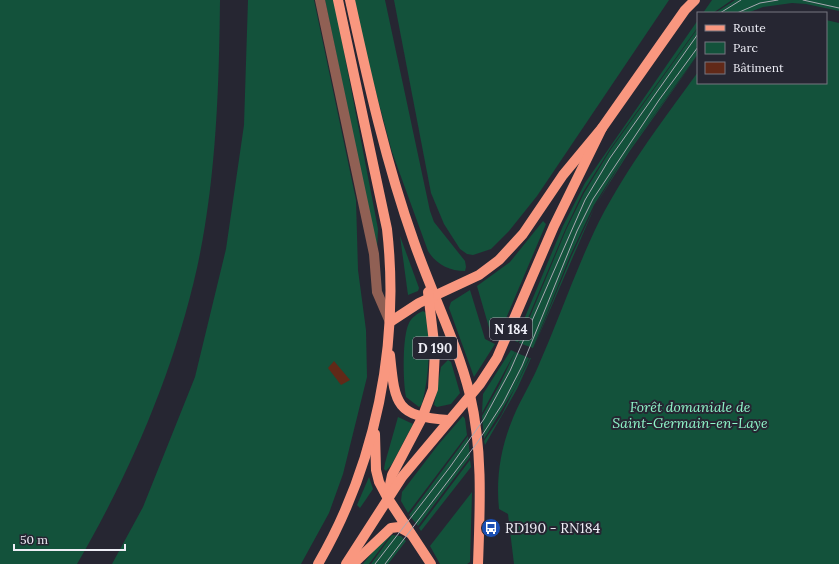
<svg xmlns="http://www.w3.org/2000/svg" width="839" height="564" viewBox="0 0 839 564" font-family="Lora,serif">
<rect width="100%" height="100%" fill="#262632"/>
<!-- green -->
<g fill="#13523b">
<path d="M0,0H220C219,89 216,180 197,268C174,371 130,473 77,564H0Z"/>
<polygon points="248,0 314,0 356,200 358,270 366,330 367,377 343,474 329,513 301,564 112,564 143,507 195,377 226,249 244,125"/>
<polygon points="325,0 334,0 378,229 377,250"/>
<path d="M354,0H385L430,211L434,222L465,261L466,267L465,271C449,271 436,264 428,251L392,152L363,44Z"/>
<polygon points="394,0 669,0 537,196 509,231 491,249 473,255 467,254 460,249 444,224 431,193"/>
<polygon points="712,0 732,0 713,13 703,13"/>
<polygon points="735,0 839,0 839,11 806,4 792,3 763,7 747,13 715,13"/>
<polygon points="698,20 698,27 610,149 583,192 565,230 518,342 515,341 563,226 585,183"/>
<path d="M826,20L839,23V564H514L508,514L499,509C496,480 500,451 511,423C518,404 529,387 537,369C557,324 573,277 594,232C621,175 661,123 698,72V83H826Z"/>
<polygon points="698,28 698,54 628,151 594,205 570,256 533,348 519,343 566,230 584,193 611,149"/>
<polygon points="698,55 629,152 595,206 533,349 571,257 595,206 628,151"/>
<polygon points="543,221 546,224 499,335 490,331 477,286 510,262"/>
<polygon points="400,236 419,288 418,291 408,295"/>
<polygon points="470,290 485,339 495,344 474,377 449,308 451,302"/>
<path d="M423,311L426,313C430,347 430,372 422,404L419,407L406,397C403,381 402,337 409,323C411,318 418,313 423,311Z"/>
<polygon points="511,350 515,352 482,413 483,394"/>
<polygon points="515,352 529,358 515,388 484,439 482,416 500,384"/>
<polygon points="530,358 531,358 517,389 485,445 484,441 501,416"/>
<polygon points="448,360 451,362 460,393 451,404 437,407 434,405 441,367"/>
<polygon points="463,416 465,419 467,435 408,513 401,501 402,492 438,445"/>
<polygon points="398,417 413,424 392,464 386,471 384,469 385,463"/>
<polygon points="468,436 470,457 418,526 409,515"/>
<polygon points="470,460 471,467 421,531 419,528"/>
<polygon points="369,477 373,489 360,508 357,505"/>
<polygon points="472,492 470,562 467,564 440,564 430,546"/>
<polygon points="392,535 401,536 406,541 388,564 371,564"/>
<polygon points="390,536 369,564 363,564 382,540"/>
</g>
<!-- building -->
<polygon fill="#612918" points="334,361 350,380 341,385 328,368"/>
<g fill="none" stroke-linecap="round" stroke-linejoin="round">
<!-- minor -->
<polyline stroke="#906054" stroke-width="10" points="320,0 374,254 377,292 390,322"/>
<!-- major -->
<g stroke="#f9977f" stroke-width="10">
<path d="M350,0C368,82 386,163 414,242C432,294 457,343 470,395C483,450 480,508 478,564"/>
<polyline points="390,322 419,303 479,275 499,260 512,246 523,234 563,175 602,128 685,10 695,0"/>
<path d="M390,355C395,404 395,416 448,420"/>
<polyline points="375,434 376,470 379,482 387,497 431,564"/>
<polyline points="388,494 392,475 422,418 433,389 435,351 428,292"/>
<path d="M318,564C376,464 400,344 387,229L338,0"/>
<polyline points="346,564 402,477 480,384 497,358 554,226 602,128"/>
<polyline points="353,564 391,528 399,527 410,533"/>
</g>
<!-- tram -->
<g stroke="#a9a9b3" stroke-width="1">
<polyline points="803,0 839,8"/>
<polyline points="720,13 741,0"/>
<polyline points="737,13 760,3 778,0"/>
<polyline points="375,564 450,467 484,419 510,371 585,200 610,158 698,34"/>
<polyline points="385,564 477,443 503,403 522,366 577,231 593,199 659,100 698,47"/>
</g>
</g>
<!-- icons -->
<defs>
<g id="bus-disc" transform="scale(1)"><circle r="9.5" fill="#1a4fb4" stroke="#262632"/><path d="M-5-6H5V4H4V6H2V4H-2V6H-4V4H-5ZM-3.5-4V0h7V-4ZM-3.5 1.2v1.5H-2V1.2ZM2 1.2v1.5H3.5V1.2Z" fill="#fff"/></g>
</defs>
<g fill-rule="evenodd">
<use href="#bus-disc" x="491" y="528"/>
</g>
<g text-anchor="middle" stroke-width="4" stroke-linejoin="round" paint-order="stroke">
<!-- shield labels -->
<g fill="#262632" stroke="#b2b2bb" stroke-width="1">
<rect x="490" y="318" width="42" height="22" rx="3"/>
<rect x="413" y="337" width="44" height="22" rx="3"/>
</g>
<g font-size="13" font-weight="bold" fill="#eeeef6">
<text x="511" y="334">N 184</text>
<text x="435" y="353">D 190</text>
</g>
<!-- park labels -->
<g font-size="14" font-style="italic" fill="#8ff5c9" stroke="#262632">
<text x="690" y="412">Forêt domaniale de<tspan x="690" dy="16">Saint-Germain-en-Laye</tspan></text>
</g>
<!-- poi labels -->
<g font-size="14" fill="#eeeef6" stroke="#262632" text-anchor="start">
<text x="505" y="533">RD190 - RN184</text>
</g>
</g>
<!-- legend -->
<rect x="697" y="12" width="130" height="72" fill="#262632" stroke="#767680"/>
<rect x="705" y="25" width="20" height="6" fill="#f9977f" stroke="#767680"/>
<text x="733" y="32" font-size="12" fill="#eeeef6">Route</text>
<rect x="705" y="42" width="20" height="12" fill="#13523b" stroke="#767680"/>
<text x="733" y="52" font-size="12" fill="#eeeef6">Parc</text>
<rect x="705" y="62" width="20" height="12" fill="#612918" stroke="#767680"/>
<text x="733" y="72" font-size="12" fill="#eeeef6">Bâtiment</text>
<!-- scale -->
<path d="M14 544v6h111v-6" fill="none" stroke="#eeeef6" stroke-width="2"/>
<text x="20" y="544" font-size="12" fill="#eeeef6" stroke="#262632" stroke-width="3" paint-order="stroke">50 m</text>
</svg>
